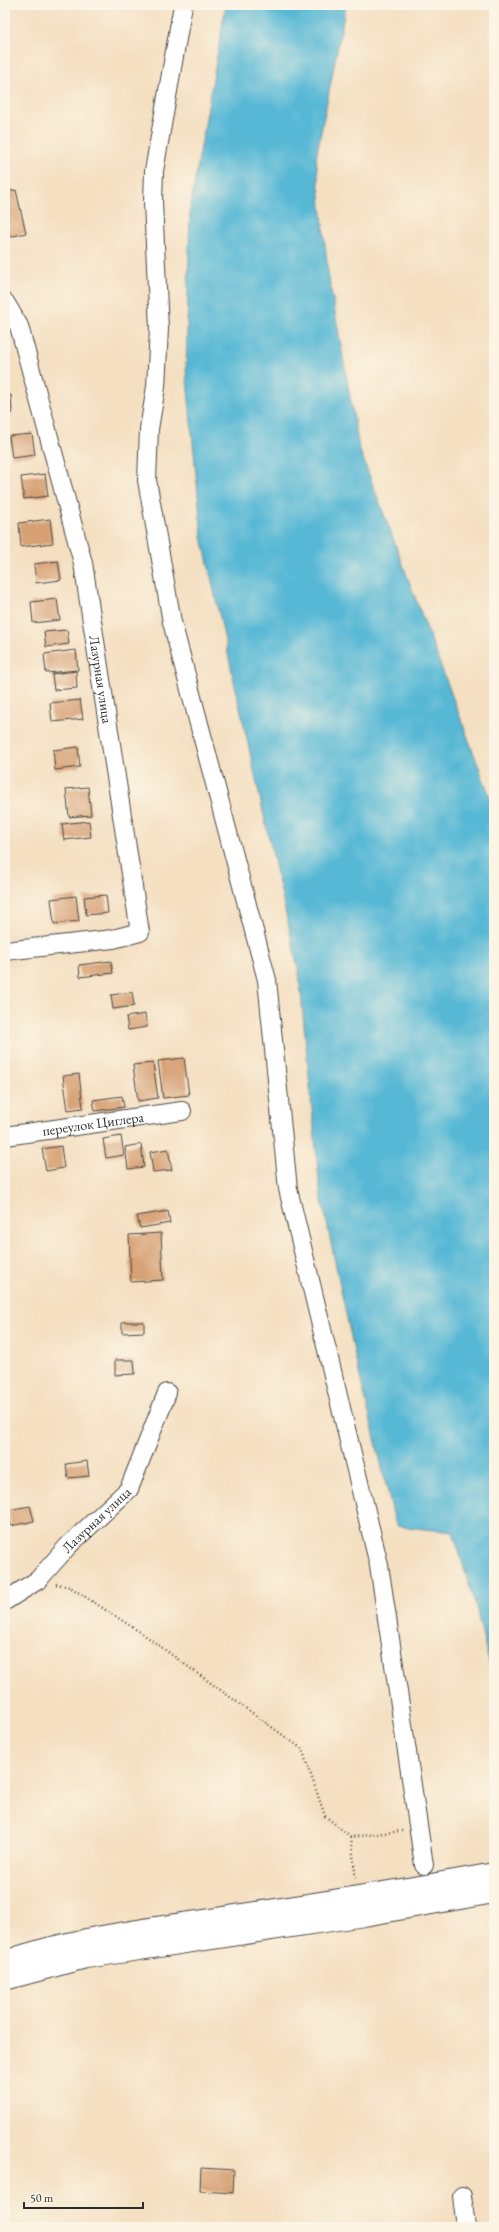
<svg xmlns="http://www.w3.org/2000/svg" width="499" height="2232" viewBox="0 0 499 2232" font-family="'EB Garamond',serif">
<rect width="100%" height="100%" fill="#fcf5e5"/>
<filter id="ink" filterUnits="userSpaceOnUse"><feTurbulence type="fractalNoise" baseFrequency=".025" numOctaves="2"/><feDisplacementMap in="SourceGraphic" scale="8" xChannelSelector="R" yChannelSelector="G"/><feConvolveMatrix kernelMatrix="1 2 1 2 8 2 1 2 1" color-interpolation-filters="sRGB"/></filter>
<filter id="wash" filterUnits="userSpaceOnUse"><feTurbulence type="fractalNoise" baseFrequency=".012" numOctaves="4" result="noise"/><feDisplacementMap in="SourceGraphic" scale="16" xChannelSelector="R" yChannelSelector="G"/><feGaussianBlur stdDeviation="0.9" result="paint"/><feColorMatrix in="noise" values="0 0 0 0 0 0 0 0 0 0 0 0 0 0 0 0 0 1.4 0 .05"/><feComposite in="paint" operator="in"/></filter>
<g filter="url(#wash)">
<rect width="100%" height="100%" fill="#f4dfc1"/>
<!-- water -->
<g fill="#56b8d5" stroke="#407280">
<polygon points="226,5 346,5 316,158 328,272 359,448 492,802 494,815 494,1684 476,1607 453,1532 396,1526 355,1356 320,1191 299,973 202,537 186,369 190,209"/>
<polygon points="494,2092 494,2214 491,2130"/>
</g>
<g id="blocks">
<!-- building -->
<g fill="#d7a074">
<polygon points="16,190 26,233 5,238 5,192"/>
<polygon points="5,395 11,395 12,413 5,414"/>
<polygon points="32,434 35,455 12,458 9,436"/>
<polygon points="45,474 48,496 24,499 21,477"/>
<polygon points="50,519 53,543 21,547 19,523"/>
<polygon points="58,561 61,580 36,583 34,564"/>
<polygon points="57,599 60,620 33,623 31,602"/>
<polygon points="67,630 69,644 46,647 44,632"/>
<polygon points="76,650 78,670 46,673 44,654"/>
<polygon points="76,671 77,688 54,690 52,674"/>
<polygon points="80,700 83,719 52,722 50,703"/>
<polygon points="78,747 80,767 55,770 53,750"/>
<polygon points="88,787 91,815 69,817 66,789"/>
<polygon points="89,821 91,837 64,840 62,824"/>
<polygon points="106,895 108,913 86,915 84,897"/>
<polygon points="76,896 79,921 54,924 51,899"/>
<polygon points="111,961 113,973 80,977 79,965"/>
<polygon points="132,992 134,1006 113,1009 111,995"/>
<polygon points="145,1014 147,1027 128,1030 126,1017"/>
<polygon points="184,1058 189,1095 163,1098 158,1061"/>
<polygon points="153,1063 158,1098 138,1101 133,1065"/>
<polygon points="79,1074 83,1108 68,1110 63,1076"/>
<polygon points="122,1096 124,1107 95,1111 93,1100"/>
<polygon points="121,1136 124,1155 106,1158 103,1139"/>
<polygon points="141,1144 144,1167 128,1169 125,1147"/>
<polygon points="61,1146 64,1168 46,1171 42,1149"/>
<polygon points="168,1149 172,1170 153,1172 150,1152"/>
<polygon points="168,1211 170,1223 140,1228 137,1216"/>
<polygon points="161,1233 163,1280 131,1282 129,1235"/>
<polygon points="122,1322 144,1322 144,1332 122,1333"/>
<polygon points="115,1360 134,1360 135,1374 115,1375"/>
<polygon points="87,1461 89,1476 68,1478 66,1464"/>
<polygon points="30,1506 34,1521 11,1526 8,1510"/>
<polygon points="201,2168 234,2170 233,2193 200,2191"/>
</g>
</g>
</g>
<g filter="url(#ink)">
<use href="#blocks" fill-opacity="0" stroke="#494642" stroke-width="1"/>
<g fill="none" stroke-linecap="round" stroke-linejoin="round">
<!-- minor casing -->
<g stroke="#494642" stroke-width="20">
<g id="minor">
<polyline points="183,5 154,171 153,202 159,329 156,387 149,429 147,480 172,622 267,980 288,1189 379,1565 424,1865"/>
<path id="s1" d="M5,302L19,326L83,563L140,932L113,939L5,951"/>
<path id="s2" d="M5,1136L182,1111"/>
<path id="s3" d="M5,1601L38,1580L68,1546L129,1489L167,1393"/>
<polyline points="462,2196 466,2227"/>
</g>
</g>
<!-- major casing -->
<g stroke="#494642" stroke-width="24">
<g id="major">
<path d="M5,1962C73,1938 145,1930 216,1919C309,1905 401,1891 494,1874"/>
<polyline points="5,1979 86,1957 364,1915 494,1892"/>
</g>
</g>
<!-- path -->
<g stroke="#494642" stroke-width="2.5" stroke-dasharray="1 3" stroke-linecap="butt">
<polyline points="56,1584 70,1587 143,1634 302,1749 325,1816 351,1837 402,1831"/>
<polyline points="351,1837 356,1880"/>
</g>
<!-- minor -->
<use href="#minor" stroke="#fff" stroke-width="18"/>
<!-- major -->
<use href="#major" stroke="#fff" stroke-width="22"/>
</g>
</g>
<g text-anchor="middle" stroke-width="4" stroke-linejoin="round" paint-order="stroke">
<!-- street labels -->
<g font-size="14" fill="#2b2b2b" stroke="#fcf5e5">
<text dy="5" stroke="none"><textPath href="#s1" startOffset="391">Лазурная улица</textPath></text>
<text dy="5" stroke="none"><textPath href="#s2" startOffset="89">переулок Циглера</textPath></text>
<text dy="5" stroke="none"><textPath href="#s3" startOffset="123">Лазурная улица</textPath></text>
</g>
</g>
<!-- margin -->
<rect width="499" height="2232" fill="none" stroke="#fcf5e5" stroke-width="20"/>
<!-- scale -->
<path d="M24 2202v6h119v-6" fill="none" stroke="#2b2b2b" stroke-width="2"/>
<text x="30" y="2202" font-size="12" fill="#2b2b2b" stroke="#fcf5e5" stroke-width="3" paint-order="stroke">50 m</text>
</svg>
